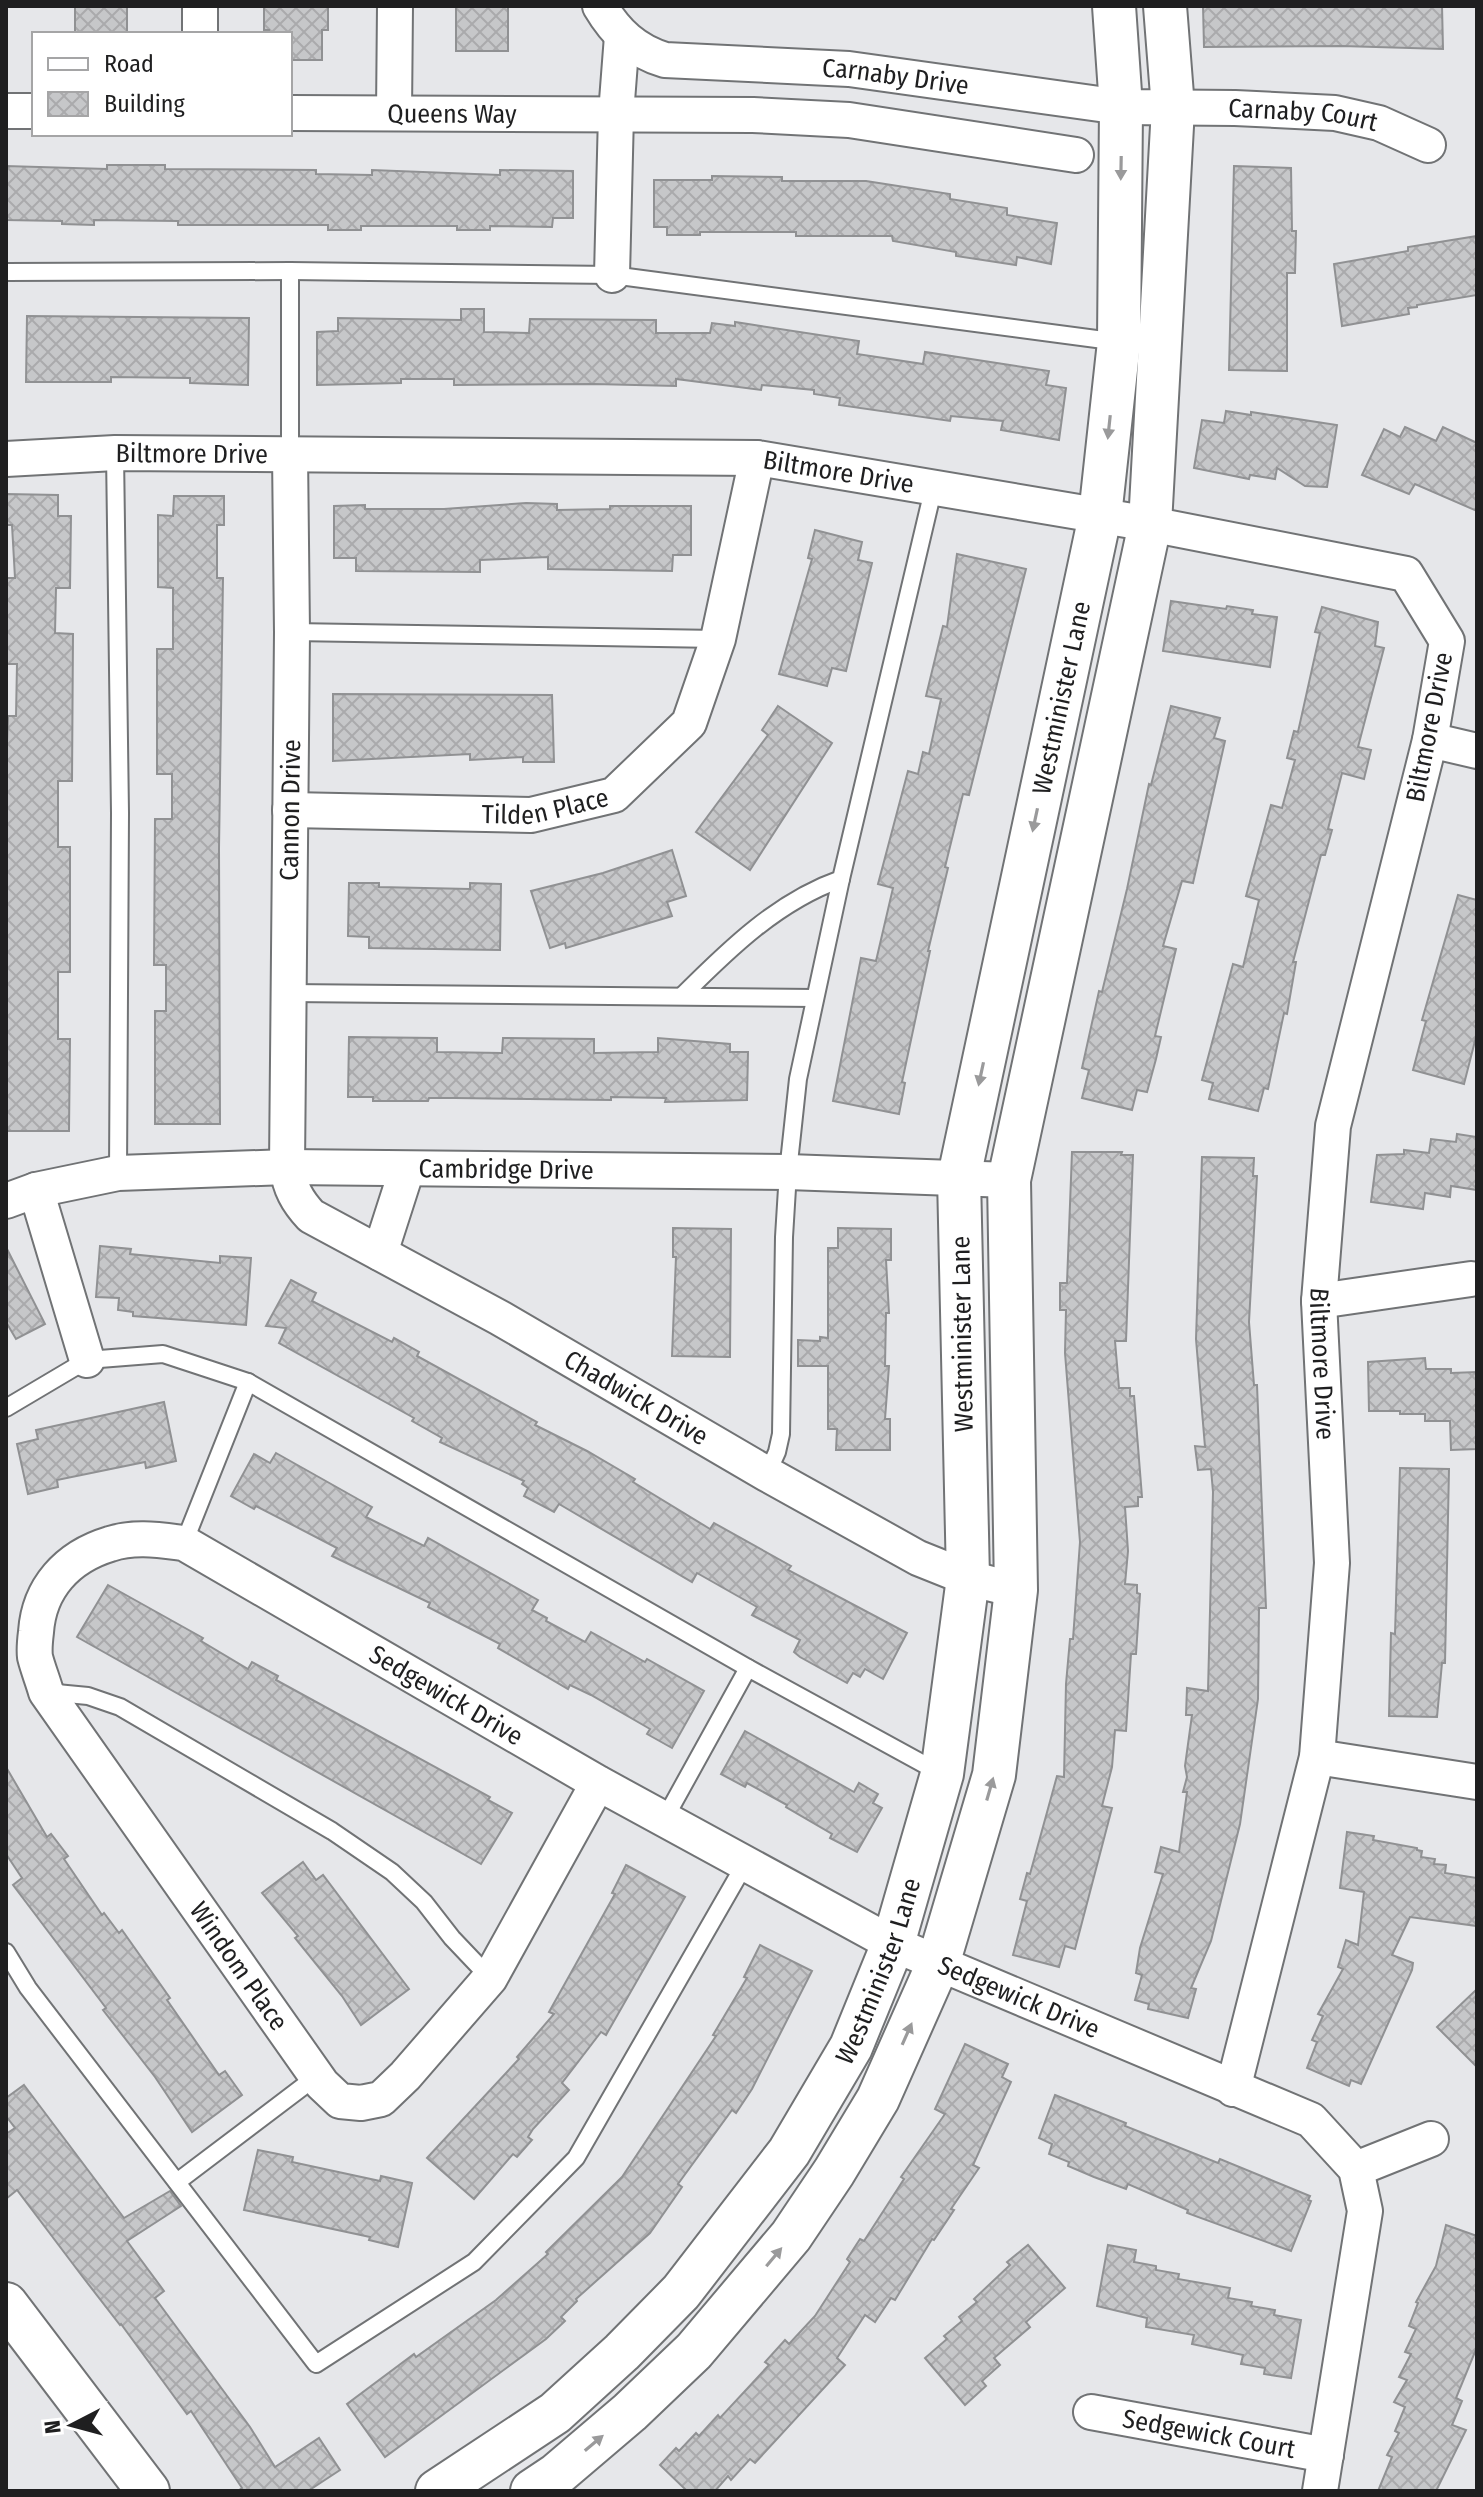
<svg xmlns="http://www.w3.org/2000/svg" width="1483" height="2497" viewBox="0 0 1483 2497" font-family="'Fira Sans Condensed',sans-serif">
<defs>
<pattern id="building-cross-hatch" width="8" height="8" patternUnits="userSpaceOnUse" patternTransform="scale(2)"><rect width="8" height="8" fill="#c6c7c9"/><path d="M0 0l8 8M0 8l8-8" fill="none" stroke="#aaaaac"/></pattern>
</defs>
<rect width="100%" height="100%" fill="#e6e7ea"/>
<!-- building -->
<g fill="url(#building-cross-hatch)" stroke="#909193" stroke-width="2">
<rect x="75" y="6" width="52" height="28"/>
<polygon points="264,6 328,6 328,30 322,30 322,60 290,60 290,34 269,34 269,30 264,30"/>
<rect x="456" y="6" width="52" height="45"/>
<polygon points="1203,6 1442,6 1443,49 1342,46 1204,47"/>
<polygon points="107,165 165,165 165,169 316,170 316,174 372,175 372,170 500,175 500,170 573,171 573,218 553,218 552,227 490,226 490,230 457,230 457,226 361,226 361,230 328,230 328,225 178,225 178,221 94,220 94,225 62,224 62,221 6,220 6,166 107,169"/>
<polygon points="1234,166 1291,168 1292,231 1296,231 1295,273 1287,273 1287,371 1229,370"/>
<polygon points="712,176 782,177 782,181 866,181 950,194 950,199 1007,208 1007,215 1057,223 1051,264 1017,257 1016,265 956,256 956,252 893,241 892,236 796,236 796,232 700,232 700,235 667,235 667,227 654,227 654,180 712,180"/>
<polygon points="1477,236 1477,295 1417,305 1417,307 1408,308 1409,314 1342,326 1334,264 1408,251 1408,247"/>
<polygon points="461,309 484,309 484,332 529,333 530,319 656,320 656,333 710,333 712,323 735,326 735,322 859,341 857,354 877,357 923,364 925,352 1049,371 1046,385 1066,388 1059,440 1001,430 1003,421 951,416 950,421 839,405 840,398 814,394 814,390 762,385 761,390 676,379 676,386 594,384 454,385 454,379 401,379 401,383 317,385 317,332 338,331 338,318 461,320"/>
<polygon points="27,316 249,318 248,385 190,383 190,378 111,377 111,382 26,382"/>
<polygon points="1226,411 1251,415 1251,412 1337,425 1327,487 1305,486 1277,468 1275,479 1250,475 1249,479 1194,468 1202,420 1224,423"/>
<polygon points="1405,427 1436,441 1443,427 1477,443 1477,511 1415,484 1409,494 1362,475 1384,429 1400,437"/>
<polygon points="6,494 58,495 58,516 71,516 70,588 56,588 55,633 73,634 72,781 58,781 58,847 70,847 70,972 58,972 58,1039 70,1039 69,1131 6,1131 6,770 8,716 16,716 17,664 6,664 6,578 15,578 12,525 6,525"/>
<polygon points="174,496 224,496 224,525 217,525 217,578 223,578 219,849 220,1124 155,1124 155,1011 166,1011 166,965 154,965 155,819 172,819 172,774 157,774 157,649 173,649 173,588 158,587 158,515 173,516"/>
<polygon points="526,503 557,504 557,510 610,509 610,506 691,506 691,555 673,555 672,571 548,569 548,557 480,560 480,572 356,571 356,558 334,558 334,506 365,505 365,509 444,509"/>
<polygon points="815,530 862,542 858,560 872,563 846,671 832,668 827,686 779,674 812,559 808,558"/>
<polygon points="957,554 1026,569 969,795 963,794 945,867 948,868 928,951 930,951 902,1082 905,1083 899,1114 833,1101 861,958 876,961 893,888 878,884 908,771 918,774 923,752 929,754 941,699 926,696 943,626 947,627"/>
<polygon points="1171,601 1226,609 1227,606 1253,610 1252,614 1277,617 1270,667 1163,651"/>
<polygon points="1322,607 1378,622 1375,646 1384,648 1358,747 1371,750 1364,779 1342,773 1328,829 1332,830 1325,855 1321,855 1293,962 1296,962 1287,1014 1284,1013 1268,1089 1264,1088 1258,1111 1209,1099 1213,1083 1202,1080 1233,964 1243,967 1259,900 1246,896 1271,805 1282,808 1295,760 1287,758 1294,731 1298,732 1320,633 1315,632"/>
<polygon points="333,694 552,695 554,762 523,762 523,757 470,760 470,754 333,761"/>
<polygon points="778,706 832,743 750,870 696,832 768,735 762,730"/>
<polygon points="1171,706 1220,718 1214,738 1225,741 1193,883 1182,881 1163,946 1176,949 1155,1036 1161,1037 1156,1059 1147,1092 1137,1090 1132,1110 1082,1098 1089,1070 1082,1068 1099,991 1102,992 1127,889 1149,784 1151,785"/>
<polygon points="672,850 686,896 667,902 672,916 566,948 565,943 550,948 531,891 603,873"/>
<polygon points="349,883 379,883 379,887 470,889 470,883 501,884 500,950 369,948 369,937 348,936"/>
<polygon points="1458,895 1477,900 1477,1033 1464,1084 1413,1070 1426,1021 1422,1020"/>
<polygon points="349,1037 437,1038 437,1052 502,1053 503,1038 594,1039 594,1053 658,1052 658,1038 730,1044 730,1052 748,1052 747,1100 665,1102 666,1098 611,1097 611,1100 455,1098 429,1098 428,1101 373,1101 373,1097 348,1097"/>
<polygon points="1457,1134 1477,1137 1477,1190 1451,1186 1450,1197 1425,1193 1423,1209 1371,1202 1377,1155 1404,1154 1404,1150 1429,1153 1431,1139 1456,1142"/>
<polygon points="1072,1152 1122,1152 1121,1155 1133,1155 1126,1341 1115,1341 1119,1388 1130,1388 1130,1396 1134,1396 1142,1497 1138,1497 1138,1506 1125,1507 1128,1551 1125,1584 1137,1585 1137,1593 1140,1594 1136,1654 1131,1654 1126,1731 1115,1730 1112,1767 1102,1806 1112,1808 1075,1949 1065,1946 1059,1967 1013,1955 1027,1901 1020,1899 1027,1873 1030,1874 1057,1776 1064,1777 1066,1684 1070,1639 1073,1639 1080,1542 1065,1353 1066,1310 1060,1310 1060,1283 1067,1283"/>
<polygon points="1202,1157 1254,1158 1253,1176 1257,1176 1249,1322 1254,1385 1257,1385 1266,1608 1259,1608 1258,1699 1240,1824 1211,1941 1191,1988 1196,1989 1188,2018 1148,2009 1149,2004 1135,2000 1142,1975 1136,1973 1140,1948 1163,1874 1155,1872 1161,1847 1179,1852 1187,1792 1183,1792 1187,1777 1185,1766 1192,1715 1186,1715 1187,1688 1208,1691 1213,1492 1211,1469 1198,1470 1195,1446 1205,1447 1196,1339"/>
<polygon points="673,1228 731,1229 730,1357 672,1356 676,1257 673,1257"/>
<polygon points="838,1228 891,1229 891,1260 886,1260 889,1313 886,1313 885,1366 889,1366 885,1419 890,1419 890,1450 836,1450 837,1429 828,1429 828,1366 798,1366 798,1340 820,1341 820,1337 828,1338 828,1248 838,1248"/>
<polygon points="100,1246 131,1249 130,1254 220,1263 220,1256 251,1258 246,1325 133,1316 133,1312 118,1310 119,1298 96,1297"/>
<polygon points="6,1247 45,1324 16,1339 6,1322"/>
<polygon points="291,1280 316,1293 312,1301 392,1342 394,1338 419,1352 417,1356 537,1422 535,1425 587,1451 635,1479 633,1482 710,1529 714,1523 791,1566 788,1570 907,1633 883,1679 865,1669 860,1677 853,1673 847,1683 800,1657 794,1652 800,1640 752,1615 757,1607 697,1573 692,1582 559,1504 554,1512 524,1496 528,1488 522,1484 524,1481 440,1442 442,1438 412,1421 414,1418 279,1343 286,1328 266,1326"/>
<polygon points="1425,1358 1426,1369 1451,1369 1451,1373 1477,1372 1477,1449 1451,1450 1450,1421 1425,1421 1425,1414 1400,1414 1400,1411 1369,1411 1368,1362"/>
<polygon points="164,1402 176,1461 146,1468 145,1462 57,1480 58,1487 28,1494 17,1444 38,1439 36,1430"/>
<polygon points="276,1453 372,1507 366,1517 424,1546 428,1538 538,1600 532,1610 547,1618 546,1621 585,1642 591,1632 645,1662 647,1659 704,1691 672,1748 647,1734 650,1729 591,1695 570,1685 568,1689 498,1648 500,1644 428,1607 430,1603 332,1556 337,1548 256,1506 254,1509 231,1496 254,1454 270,1463"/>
<polygon points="1400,1468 1449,1469 1445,1663 1442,1663 1437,1717 1389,1716 1391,1633 1395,1634"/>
<polygon points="108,1585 203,1638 201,1641 248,1669 252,1662 278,1676 276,1680 490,1797 488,1800 512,1813 481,1864 77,1637"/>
<polygon points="745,1731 854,1792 859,1783 878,1794 873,1803 882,1808 857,1852 830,1838 832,1834 786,1807 787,1805 747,1783 745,1787 721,1774"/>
<polygon points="6,1767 47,1837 51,1834 68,1856 64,1859 102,1915 104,1913 119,1933 122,1930 170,1998 167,2000 219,2075 225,2071 242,2095 192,2132 155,2077 103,2010 106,2008 13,1885 22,1878 6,1854"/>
<polygon points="1347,1832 1374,1836 1373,1840 1417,1848 1417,1850 1422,1851 1421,1857 1435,1859 1434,1864 1446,1865 1445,1873 1477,1878 1477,1926 1410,1917 1392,1955 1413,1963 1412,1970 1361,2084 1351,2080 1349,2086 1307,2068 1317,2042 1312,2040 1323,2016 1318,2014 1343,1969 1338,1967 1346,1940 1358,1945 1364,1892 1340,1888"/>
<polygon points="303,1862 316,1880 323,1875 409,1989 361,2025 342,1996 295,1938 298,1936 262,1893"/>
<polygon points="626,1865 685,1897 606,2035 601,2032 562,2083 569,2090 533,2129 528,2137 532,2140 517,2157 513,2154 474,2199 427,2158 519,2059 517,2057 554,2014 549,2012 615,1894 612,1893"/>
<polygon points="760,1945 812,1971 752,2089 736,2113 732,2110 678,2184 682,2187 650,2233 576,2299 577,2301 561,2317 565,2321 546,2339 385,2457 347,2404 414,2354 416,2357 496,2300 548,2254 546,2252 622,2177 716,2036 713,2035 747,1978 744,1977"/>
<polygon points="1477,1989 1477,2067 1437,2027"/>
<polygon points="965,2044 1008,2064 1002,2077 1011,2082 973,2165 979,2168 951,2209 954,2210 934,2240 932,2239 895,2300 891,2298 875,2322 865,2315 837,2358 845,2365 755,2463 750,2459 731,2480 728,2476 715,2491 687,2491 660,2465 676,2448 679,2451 696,2433 699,2436 718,2415 720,2418 769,2365 765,2362 785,2340 789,2344 815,2316 850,2262 847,2259 860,2239 864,2241 904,2179 901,2177 945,2114 935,2109"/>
<polygon points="24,2085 124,2218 170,2191 181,2206 127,2241 164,2291 155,2298 250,2427 275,2467 319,2438 340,2470 308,2491 238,2491 242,2488 191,2411 187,2414 121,2324 120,2325 82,2276 17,2190 6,2199 6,2134 15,2128 6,2116 6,2098"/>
<polygon points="1055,2095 1126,2123 1125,2126 1218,2163 1220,2159 1310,2196 1308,2200 1311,2201 1291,2251 1187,2213 1188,2210 1128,2184 1126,2189 1094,2177 1068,2166 1069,2162 1049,2154 1052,2144 1039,2138"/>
<polygon points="258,2150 293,2157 292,2162 380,2181 381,2176 412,2183 398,2247 369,2240 370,2237 244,2210"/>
<polygon points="1446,2225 1477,2236 1477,2347 1456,2398 1462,2401 1452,2425 1466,2430 1436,2491 1378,2491 1392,2457 1387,2455 1399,2433 1395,2431 1405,2407 1394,2402 1407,2380 1399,2377 1411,2354 1405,2352 1416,2329 1409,2326 1418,2303 1416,2302 1436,2266"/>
<polygon points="1028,2245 1065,2288 1026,2322 1030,2327 994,2358 1000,2365 982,2381 986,2386 965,2405 925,2358 947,2339 944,2336 962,2321 959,2317 977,2302 974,2299 1010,2265 1007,2262"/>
<polygon points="1108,2245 1136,2250 1134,2262 1156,2266 1156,2270 1179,2274 1178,2279 1230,2288 1228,2298 1252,2302 1251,2306 1275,2310 1274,2315 1301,2320 1291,2378 1264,2374 1265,2368 1241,2364 1243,2355 1192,2344 1194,2335 1146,2327 1147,2318 1097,2306"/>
</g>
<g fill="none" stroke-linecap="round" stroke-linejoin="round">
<!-- service casing -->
<g stroke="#717375" stroke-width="20">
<g id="service">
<polyline points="6,272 290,271 612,275 1119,342"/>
<polyline points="115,453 120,813 118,1173"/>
<polyline points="290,453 290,271"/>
<polyline points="292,632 718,639"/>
<polyline points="288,993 815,998"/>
<path d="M683,995C729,949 778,901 841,879L934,486"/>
<polyline points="6,1408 87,1360 163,1354 248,1382 748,1668 940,1773"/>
<polyline points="767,1474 777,1452 781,1434 784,1237 788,1172 798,1079 841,879"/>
<polyline points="184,1543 248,1382"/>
<polyline points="46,1692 88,1696 120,1707 332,1831 392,1872 424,1902 452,1938 490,1978"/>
<polyline points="664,1820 748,1668"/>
<polyline points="6,1952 28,1988 316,2364 474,2262 576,2158 745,1864"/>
<polyline points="177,2182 317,2076"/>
</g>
</g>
<!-- minor casing -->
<g stroke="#717375" stroke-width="38">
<g id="minor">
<path id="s1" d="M600,6C616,33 635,51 665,60L849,69L1121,107L1235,108L1335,113L1379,123L1428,145"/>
<polyline points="200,34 200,6"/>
<polyline points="6,111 34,111"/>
<path id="s2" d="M290,113L753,115L849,120L1076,155"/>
<polyline points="394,113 395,6"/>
<polyline points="612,275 616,114 622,36"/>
<path id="s3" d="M290,453L292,632L287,1167C290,1188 297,1201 311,1216L500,1318L767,1474L918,1558L968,1578L1016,1590"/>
<path id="s4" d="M6,459L115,453L757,458L1150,524L1406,574L1447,641L1430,740L1333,1126L1319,1301L1332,1563L1317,1757L1233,2089"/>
<polyline points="1430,740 1477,751"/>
<path id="s5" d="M290,810L531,815L614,795L689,723L718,639L757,458"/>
<polyline points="36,1190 87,1360"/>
<path id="s6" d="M6,1201L36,1190L118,1173L287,1167L788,1172L1009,1180"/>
<polyline points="380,1253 407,1169"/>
<polyline points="1319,1301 1471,1279"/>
<polyline points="1317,1757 1477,1782"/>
<path id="s7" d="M598,1783L490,1978L405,2076L381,2099L361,2103L340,2101L322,2084L46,1692C43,1681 38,1669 35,1657C34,1649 35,1640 36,1632C39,1588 67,1557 110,1544C134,1536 159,1540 184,1543L598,1783L893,1944L1311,2120L1356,2169L1365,2211L1320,2491"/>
<polyline points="1356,2169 1431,2139"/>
<path id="s8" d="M1091,2412L1326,2455"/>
</g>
</g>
<!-- tertiary casing -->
<g stroke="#717375" stroke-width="46">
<g id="tertiary">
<polyline points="6,2304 148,2491"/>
<path id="s9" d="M437,2491L555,2413L622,2352L681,2292L789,2152L851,2047L893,1944L942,1774L968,1578L959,1177L1100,516L1119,342L1121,107L1114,6"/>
<polyline points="532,2491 556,2475 630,2412 694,2351 791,2236 834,2172 878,2099 938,1964 994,1775 1016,1590 1009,1180 1150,524 1173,108 1165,6"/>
</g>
</g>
<!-- service -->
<use href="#service" stroke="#fff" stroke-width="16"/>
<!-- minor -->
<use href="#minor" stroke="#fff" stroke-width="34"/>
<!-- tertiary -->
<use href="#tertiary" stroke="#fff" stroke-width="42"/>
</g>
<!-- one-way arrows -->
<defs><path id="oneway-solid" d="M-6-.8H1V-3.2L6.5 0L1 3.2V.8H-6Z" transform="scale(2)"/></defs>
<g fill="#9a9a9b">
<use href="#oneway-solid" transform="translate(1121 168) rotate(91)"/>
<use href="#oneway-solid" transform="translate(1109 427) rotate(96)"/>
<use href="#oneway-solid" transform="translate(1035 820) rotate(102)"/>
<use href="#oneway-solid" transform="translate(981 1074) rotate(102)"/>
<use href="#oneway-solid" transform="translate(990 1789) rotate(-74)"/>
<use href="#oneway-solid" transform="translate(907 2034) rotate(-66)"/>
<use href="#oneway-solid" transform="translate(774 2257) rotate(-50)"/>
<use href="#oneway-solid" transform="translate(594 2443) rotate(-40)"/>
</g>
<g text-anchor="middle" stroke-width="6" stroke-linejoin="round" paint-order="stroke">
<!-- street labels -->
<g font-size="26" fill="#1f1f20" stroke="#fff">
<text dy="9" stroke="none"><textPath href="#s1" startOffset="318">Carnaby Drive</textPath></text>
<text dy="9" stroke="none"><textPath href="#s2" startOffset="162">Queens Way</textPath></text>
<text dy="9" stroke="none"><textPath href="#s1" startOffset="728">Carnaby Court</textPath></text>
<text dy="9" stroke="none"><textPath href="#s4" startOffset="186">Biltmore Drive</textPath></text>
<text dy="9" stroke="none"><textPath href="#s4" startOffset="834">Biltmore Drive</textPath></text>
<text dy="9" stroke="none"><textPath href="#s9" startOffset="1992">Westminister Lane</textPath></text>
<text transform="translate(1429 727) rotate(-79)" y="9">Biltmore Drive</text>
<text dy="9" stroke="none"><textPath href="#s5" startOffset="256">Tilden Place</textPath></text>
<text transform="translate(290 810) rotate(-89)" y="9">Cannon Drive</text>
<text dy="9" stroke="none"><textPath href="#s6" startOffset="504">Cambridge Drive</textPath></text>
<text transform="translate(962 1334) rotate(-91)" y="9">Westminister Lane</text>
<text dy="9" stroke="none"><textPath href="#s4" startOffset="2226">Biltmore Drive</textPath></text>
<text dy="9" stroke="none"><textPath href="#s3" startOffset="1142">Chadwick Drive</textPath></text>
<text dy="9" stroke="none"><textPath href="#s7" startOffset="1494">Sedgewick Drive</textPath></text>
<text transform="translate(239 1966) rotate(55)" y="9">Windom Place</text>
<text dy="9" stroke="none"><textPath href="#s9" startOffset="696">Westminister Lane</textPath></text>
<text dy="9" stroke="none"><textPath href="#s7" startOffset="2142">Sedgewick Drive</textPath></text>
<text dy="9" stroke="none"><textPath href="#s8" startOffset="120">Sedgewick Court</textPath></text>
</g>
</g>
<!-- border -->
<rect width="1483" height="2497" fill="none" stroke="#1f1f20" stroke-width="16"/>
<!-- legend -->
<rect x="32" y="32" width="260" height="104" fill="#ffffff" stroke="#a5a5a6" stroke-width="2"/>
<rect x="48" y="58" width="40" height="12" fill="#ffffff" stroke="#a5a5a6" stroke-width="2"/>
<text x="104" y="72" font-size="24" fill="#1f1f20">Road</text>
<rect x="48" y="92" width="40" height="24" fill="url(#building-cross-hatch)" stroke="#a5a5a6" stroke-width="2"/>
<text x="104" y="112" font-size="24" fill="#1f1f20">Building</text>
<!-- north arrow -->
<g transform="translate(72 2425) rotate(264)" stroke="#ffffff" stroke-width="6" paint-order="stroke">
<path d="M0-6L14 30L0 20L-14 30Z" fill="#1f1f20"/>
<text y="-12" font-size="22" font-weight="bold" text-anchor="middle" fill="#1f1f20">N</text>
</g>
</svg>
